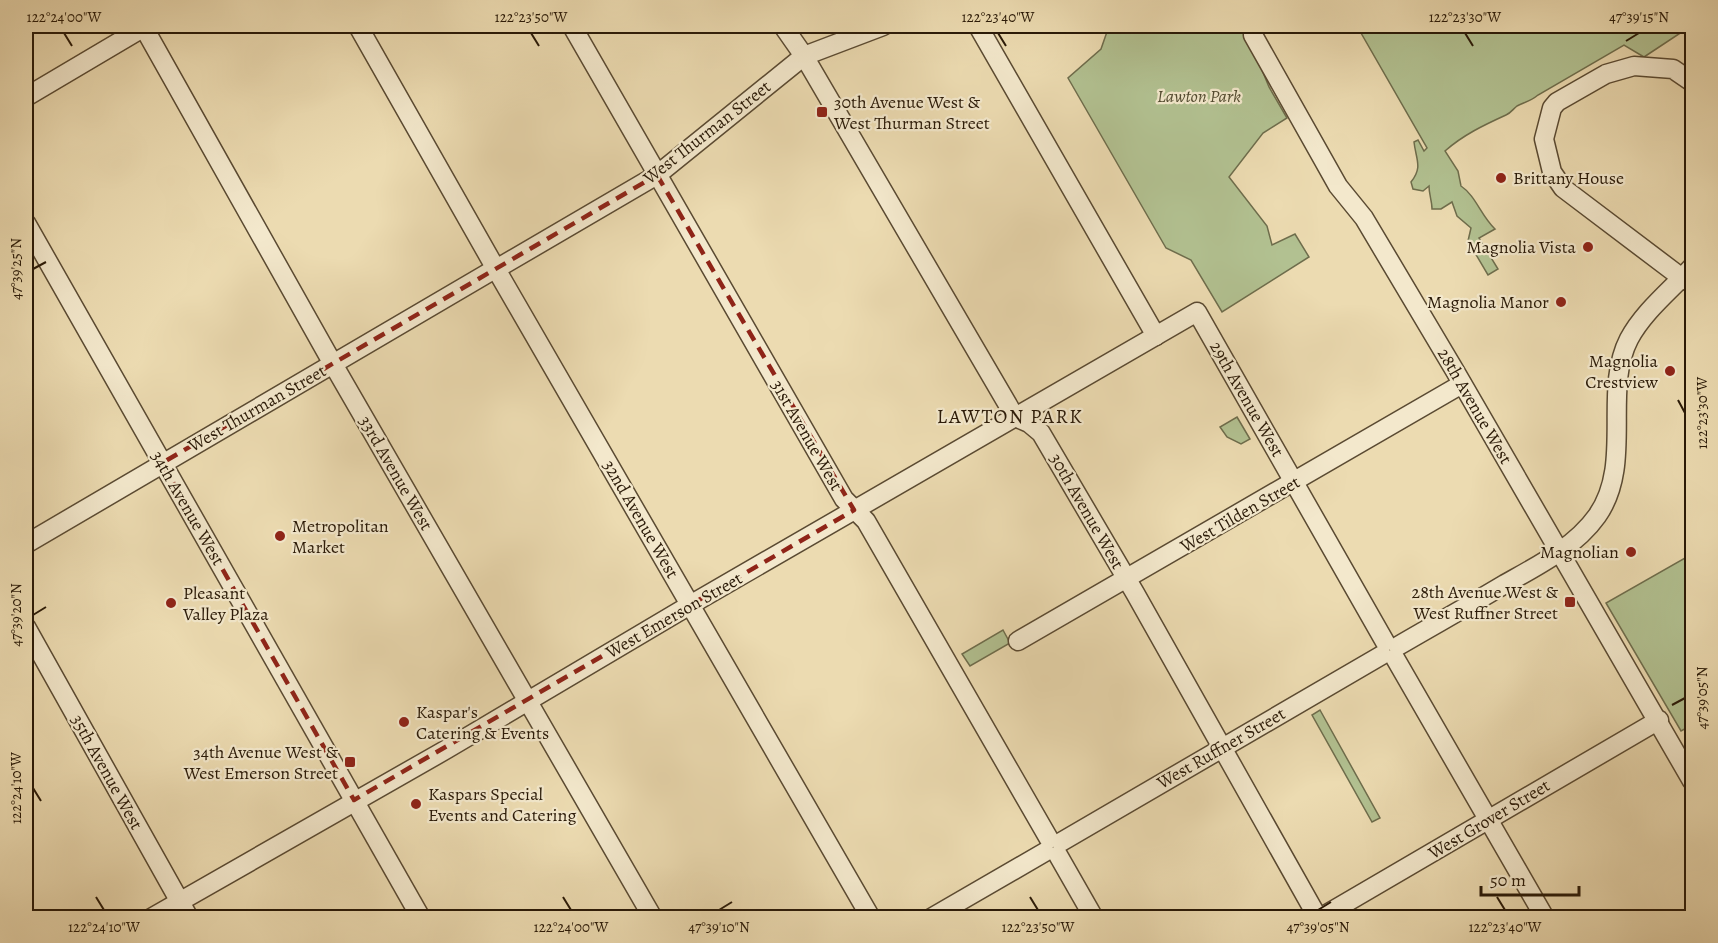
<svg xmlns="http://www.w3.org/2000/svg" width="1718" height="943" viewBox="0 0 1718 943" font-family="Alegreya,serif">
<rect width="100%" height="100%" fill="#ecdbb1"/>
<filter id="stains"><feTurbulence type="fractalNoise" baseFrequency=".00333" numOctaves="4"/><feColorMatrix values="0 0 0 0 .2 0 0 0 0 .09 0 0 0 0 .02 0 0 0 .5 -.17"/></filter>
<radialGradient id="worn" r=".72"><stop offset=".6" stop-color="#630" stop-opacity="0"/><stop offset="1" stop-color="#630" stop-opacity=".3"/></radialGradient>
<!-- green -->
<g fill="#b2c191" stroke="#6e6d4c" stroke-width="1.5">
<polygon points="1109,26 1254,26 1253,48 1269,87 1287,118 1263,133 1229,177 1267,226 1272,245 1295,234 1309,257 1222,312 1191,260 1166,248 1068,78 1101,49"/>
<path d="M1357,26H1691L1644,57L1624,45L1538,95C1531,101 1525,102 1517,106C1513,109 1511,113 1506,115C1484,125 1463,135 1445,151L1458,171L1461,186C1476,196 1481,216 1495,229L1479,238L1498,269L1488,275L1468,241L1471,228L1457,216L1452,202L1441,209H1432C1432,201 1429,195 1429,186L1423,191L1413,189L1411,182C1423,167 1416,160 1414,142L1418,140L1424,151L1427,148Z"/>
<polygon points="1237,417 1250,439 1241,444 1227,437 1220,427"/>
<polygon points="1692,554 1692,725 1681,731 1606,603"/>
<polygon points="1003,630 1010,643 970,666 962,654"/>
<polygon points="1320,710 1380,818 1372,822 1312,715"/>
</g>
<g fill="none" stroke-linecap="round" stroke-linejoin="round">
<!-- minor casing -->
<g stroke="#5a4a32" stroke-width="21">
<g id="minor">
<polyline points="143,26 333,364 653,918"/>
<polyline points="358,26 492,262"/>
<polyline points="572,26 844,499 866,521 1049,839"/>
<polyline points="783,26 804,56 1015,417 1029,423 1041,433 1135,593 1318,918"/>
<polyline points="978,26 1156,336"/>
<polyline points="1253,35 1338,186 1364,218 1455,371 1692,781"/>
<polyline points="26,97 146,26"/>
<polyline points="26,223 421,918"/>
<polyline points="503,265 657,175 804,56 883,26"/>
<polyline points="500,276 871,918"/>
<polyline points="1691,283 1682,278 1563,188 1552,172 1544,139 1552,108 1557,102 1606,74 1634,66 1673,69 1692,82"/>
<polyline points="26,544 488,273"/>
<polyline points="26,627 189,918"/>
<polyline points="1018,641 1462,384"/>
<path d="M1398,646C1434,625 1470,605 1505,584C1537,566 1575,547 1597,516C1634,464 1602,391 1629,339C1644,311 1671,290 1692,267"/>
<polyline points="1395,658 1545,918"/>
<polyline points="1061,842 1382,655"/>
<polyline points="1058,855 1094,918"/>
<polyline points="151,918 447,749 690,605 1197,312 1385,642"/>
<polyline points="931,918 1045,852"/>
<polyline points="1320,918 1659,720"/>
</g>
</g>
<!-- minor -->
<use href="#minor" stroke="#f3e8cc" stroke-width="18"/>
</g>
<!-- marked area -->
<path fill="none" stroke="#8f2418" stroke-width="4.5" stroke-dasharray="12 8" stroke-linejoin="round" d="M657,175L854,510L354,800L162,463Z"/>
<!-- ticks -->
<path fill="none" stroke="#291907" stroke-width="2" d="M64,33L72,46M531,33L539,46M998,33L1006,46M1465,33L1473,46M1626,41L1639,33M33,269L46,262M1678,400L1685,413M33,615L46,607M1672,705L1685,698M33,788L41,801M96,897L104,910M563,897L571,910M1030,897L1038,910M1497,897L1505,910M719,910L732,902M1318,910L1331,902"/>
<!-- markers -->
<g fill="#8f2418" stroke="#f3e8cc" stroke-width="2">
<rect x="816" y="106" width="12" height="12" rx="3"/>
<circle cx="1501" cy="178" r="6"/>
<circle cx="1588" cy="247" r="6"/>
<circle cx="1561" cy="302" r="6"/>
<circle cx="1670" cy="371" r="6"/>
<circle cx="280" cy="536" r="6"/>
<circle cx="1631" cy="552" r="6"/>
<rect x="1564" y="596" width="12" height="12" rx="3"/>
<circle cx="171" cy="603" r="6"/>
<circle cx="404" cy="722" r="6"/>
<rect x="344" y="756" width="12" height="12" rx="3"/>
<circle cx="416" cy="804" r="6"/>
</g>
<g text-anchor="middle" stroke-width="4.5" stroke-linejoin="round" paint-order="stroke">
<!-- park labels -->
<g font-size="18" font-style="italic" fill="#524b30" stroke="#f3e8cc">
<text x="1199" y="102">Lawton Park</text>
</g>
<!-- poi labels -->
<g font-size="18" fill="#291907" stroke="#f3e8cc" text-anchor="start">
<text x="834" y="108">30th Avenue West &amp;<tspan x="834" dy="21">West Thurman Street</tspan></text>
<text x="1513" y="184">Brittany House</text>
<text x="1576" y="253" text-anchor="end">Magnolia Vista</text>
<text x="1549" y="308" text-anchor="end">Magnolia Manor</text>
<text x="1658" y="367" text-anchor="end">Magnolia<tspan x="1658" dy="21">Crestview</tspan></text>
<text x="292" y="532">Metropolitan<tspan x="292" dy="21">Market</tspan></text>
<text x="1619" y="558" text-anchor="end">Magnolian</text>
<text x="1558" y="598" text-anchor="end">28th Avenue West &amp;<tspan x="1558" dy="21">West Ruffner Street</tspan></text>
<text x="183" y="599">Pleasant<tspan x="183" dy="21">Valley Plaza</tspan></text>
<text x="416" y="718">Kaspar's<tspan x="416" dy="21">Catering &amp; Events</tspan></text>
<text x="338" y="758" text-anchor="end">34th Avenue West &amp;<tspan x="338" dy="21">West Emerson Street</tspan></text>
<text x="428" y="800">Kaspars Special<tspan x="428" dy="21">Events and Catering</tspan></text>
</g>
<!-- street labels -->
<g font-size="18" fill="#291907" stroke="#f3e8cc">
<text transform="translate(707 132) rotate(-38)" y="6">West Thurman Street</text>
<text transform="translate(1247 399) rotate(60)" y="6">29th Avenue West</text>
<text transform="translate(1475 406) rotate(60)" y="6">28th Avenue West</text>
<text transform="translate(257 408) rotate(-30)" y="6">West Thurman Street</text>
<text transform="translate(807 435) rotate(60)" y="6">31st Avenue West</text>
<text transform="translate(396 473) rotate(60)" y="6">33rd Avenue West</text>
<text transform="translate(188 508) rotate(60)" y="6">34th Avenue West</text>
<text transform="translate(1087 511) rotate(60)" y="6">30th Avenue West</text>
<text transform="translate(1240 514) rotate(-30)" y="6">West Tilden Street</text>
<text transform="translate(641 519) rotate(60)" y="6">32nd Avenue West</text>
<text transform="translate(674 615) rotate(-30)" y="6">West Emerson Street</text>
<text transform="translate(1221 748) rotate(-30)" y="6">West Ruffner Street</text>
<text transform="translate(107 772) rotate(61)" y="6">35th Avenue West</text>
<text transform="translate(1489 819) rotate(-31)" y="6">West Grover Street</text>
</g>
<!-- neighbourhood labels -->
<g font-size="20" letter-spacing="1.5" fill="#291907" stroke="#f3e8cc">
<text x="1010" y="423">LAWTON PARK</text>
</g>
</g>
<!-- margin -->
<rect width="1718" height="943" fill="none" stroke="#ecdbb1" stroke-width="66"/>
<!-- scale -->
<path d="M1481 886v9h98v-9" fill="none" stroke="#291907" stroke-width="3"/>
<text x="1490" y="886" font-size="18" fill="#291907" stroke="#f3e8cc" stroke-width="4.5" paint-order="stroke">50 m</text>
<rect x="33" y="33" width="1652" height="877" fill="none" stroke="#291907" stroke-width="2"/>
<g font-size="15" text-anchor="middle" fill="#291907">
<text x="64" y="22">122°24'00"W</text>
<text x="531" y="22">122°23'50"W</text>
<text x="998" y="22">122°23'40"W</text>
<text x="1465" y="22">122°23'30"W</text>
<text x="1639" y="22">47°39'15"N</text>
<text transform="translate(16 269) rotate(-90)" y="5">47°39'25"N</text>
<text transform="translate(1702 413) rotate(-90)" y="5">122°23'30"W</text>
<text transform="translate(16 615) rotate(-90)" y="5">47°39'20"N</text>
<text transform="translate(1702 698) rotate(-90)" y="5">47°39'05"N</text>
<text transform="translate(16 788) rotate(-90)" y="5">122°24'10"W</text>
<text x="104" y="932">122°24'10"W</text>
<text x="571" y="932">122°24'00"W</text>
<text x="719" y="932">47°39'10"N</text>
<text x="1038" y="932">122°23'50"W</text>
<text x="1318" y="932">47°39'05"N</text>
<text x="1505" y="932">122°23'40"W</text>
</g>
<rect width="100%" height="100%" filter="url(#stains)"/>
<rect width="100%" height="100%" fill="url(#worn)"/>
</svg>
